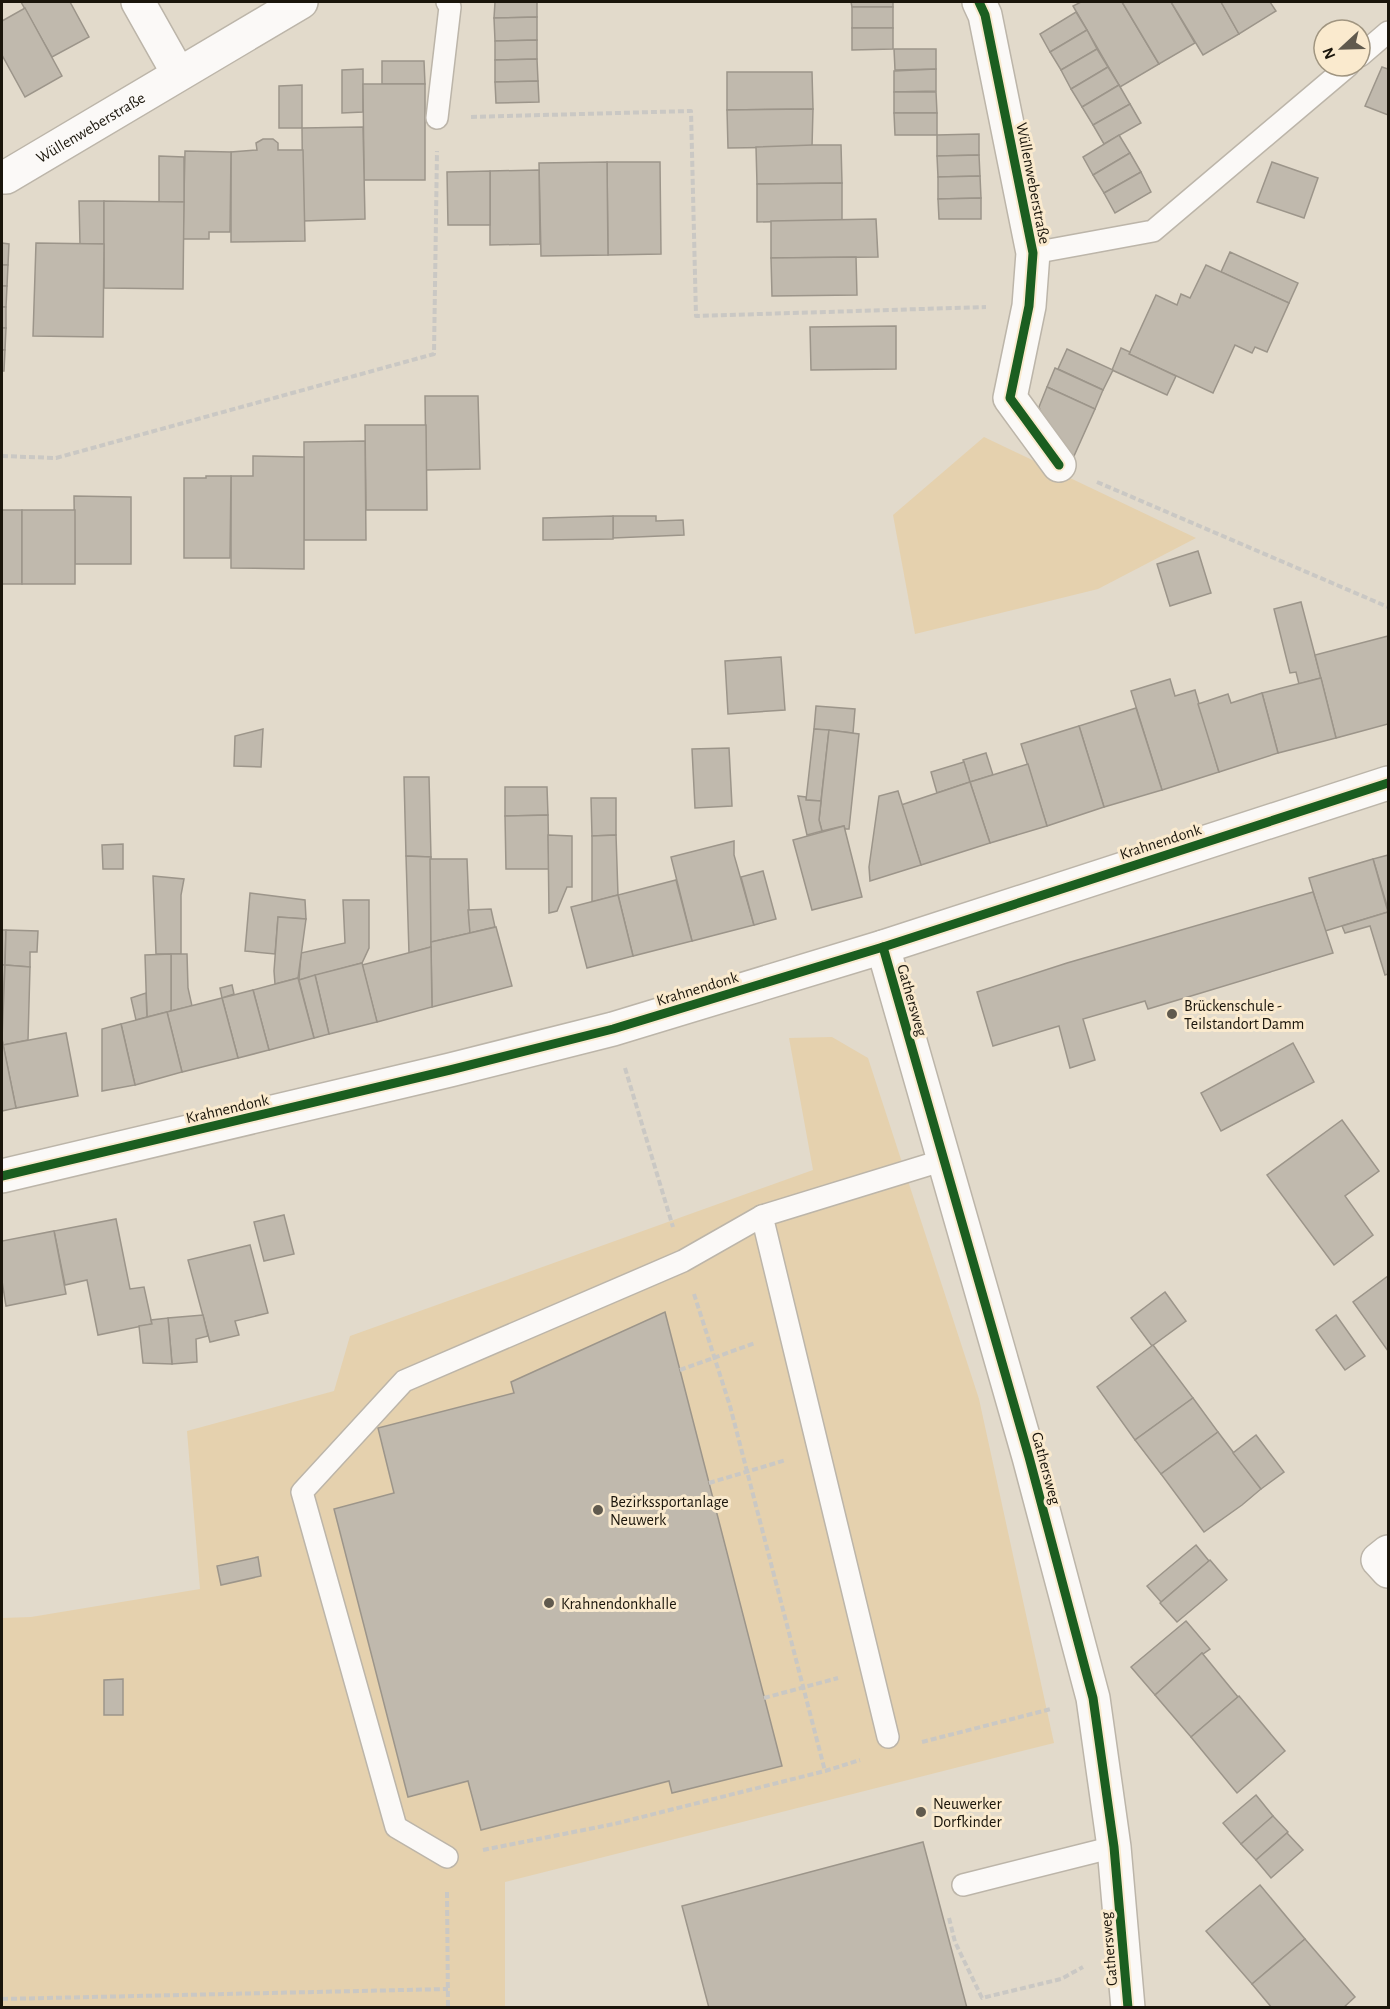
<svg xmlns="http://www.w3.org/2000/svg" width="1390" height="2009" viewBox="0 0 1390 2009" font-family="'Alegreya Sans',sans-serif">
<rect width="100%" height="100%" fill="#e2dacb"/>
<!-- green -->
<g fill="#e5d1ae">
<polygon points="984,437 1196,538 1098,589 915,634 893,515"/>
<polygon points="832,1037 868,1058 979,1399 1054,1743 505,1882 505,2007 2,2007 2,1618 31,1617 200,1589 187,1431 334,1391 350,1336 813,1170 789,1038"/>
</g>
<!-- building -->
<g fill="#c0b9ad" stroke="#9c958a" stroke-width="1.5">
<polygon points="21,2 70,2 89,37 52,57"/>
<polygon points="495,2 537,2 537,17 494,18"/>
<polygon points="851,2 893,2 893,7 852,7"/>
<polygon points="1081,2 1122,2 1159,64 1120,87 1073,6"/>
<polygon points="1122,2 1171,2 1195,43 1159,64"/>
<polygon points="1171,2 1221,2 1239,34 1203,55"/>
<polygon points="1221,2 1270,2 1276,11 1239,34"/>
<rect x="852" y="7" width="41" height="21"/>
<polygon points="25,8 62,76 25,97 2,55 2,21"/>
<polygon points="1076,12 1087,30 1050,52 1040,34"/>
<polygon points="537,17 537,40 495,41 494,18"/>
<polygon points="852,28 893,28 893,49 852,50"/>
<polygon points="1087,30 1097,49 1061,70 1050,52"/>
<polygon points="537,40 537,59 495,60 495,41"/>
<polygon points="894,49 936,49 936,69 895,70"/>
<polygon points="1097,49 1108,67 1071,89 1061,70"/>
<polygon points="537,59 538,81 495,82 495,60"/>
<polygon points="382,61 424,61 425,84 382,84"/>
<polygon points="1108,67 1119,85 1082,107 1071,89"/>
<polygon points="1382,67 1388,69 1388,115 1365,106"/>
<polygon points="363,69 363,112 342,113 342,70"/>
<polygon points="936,69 936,91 894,92 894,71"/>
<polygon points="727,72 812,72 813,109 727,110"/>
<polygon points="538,81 539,102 496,103 495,82"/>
<polygon points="363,84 425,84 425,180 364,180"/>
<polygon points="302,85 302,128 279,128 279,86"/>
<polygon points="1119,85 1130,104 1093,125 1082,107"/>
<polygon points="894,92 936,92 937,113 894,113"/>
<polygon points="1130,104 1141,123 1104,144 1093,125"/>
<polygon points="813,109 812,147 728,148 727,110"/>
<polygon points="894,113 937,113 937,135 895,135"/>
<polygon points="363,127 365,219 303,221 302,128"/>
<polygon points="979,134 979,155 937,156 937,135"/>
<polygon points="1119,135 1130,153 1093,175 1083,157"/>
<polygon points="263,139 273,139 278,143 278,150 303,150 305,241 231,242 231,152 257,150 256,143"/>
<polygon points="813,145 841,145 842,183 757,184 756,147"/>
<polygon points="185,151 231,152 230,232 209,232 209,239 183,239"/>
<polygon points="1130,153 1141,172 1104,193 1093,175"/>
<polygon points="979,155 980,176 938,177 937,156"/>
<polygon points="159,156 184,157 184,202 159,202"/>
<polygon points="607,162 660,162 661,254 608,255"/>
<polygon points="607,162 608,255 541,256 539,163"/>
<polygon points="1272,162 1318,178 1304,218 1257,202"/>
<polygon points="539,170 540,244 490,245 490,171"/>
<polygon points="490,171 490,225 448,225 447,172"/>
<polygon points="1141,172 1151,192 1115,213 1104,193"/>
<polygon points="980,176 981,198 938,199 938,177"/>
<polygon points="842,183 842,220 757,222 757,184"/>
<polygon points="981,198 981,219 939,219 938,199"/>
<polygon points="79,201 104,201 104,244 80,244"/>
<polygon points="104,201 184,202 183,289 104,288"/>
<polygon points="876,219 878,257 771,258 771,221"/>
<polygon points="2,243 9,244 8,265 2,265"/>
<polygon points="36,243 104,244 103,337 33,336"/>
<polygon points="1230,252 1298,283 1289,303 1221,272"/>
<polygon points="856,257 857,295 772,296 771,258"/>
<polygon points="2,265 8,265 7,286 2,286"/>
<polygon points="1206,265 1289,303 1267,352 1255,347 1252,353 1235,345 1213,393 1129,354 1156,295 1177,305 1181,294 1190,298"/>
<polygon points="2,286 7,286 6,307 2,307"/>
<rect x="2" y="307" width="4" height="21"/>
<polygon points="896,326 896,369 811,370 810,327"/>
<polygon points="2,328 6,328 5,350 2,350"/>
<polygon points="1121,348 1130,352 1129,354 1176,376 1167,395 1112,370"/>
<polygon points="1067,349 1113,370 1103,390 1058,369"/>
<polygon points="2,350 5,350 4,371 2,371"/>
<polygon points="1055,368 1103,390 1095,409 1047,387"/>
<polygon points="1047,387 1095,409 1074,456 1055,447 1039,407"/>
<polygon points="425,396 478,396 480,469 426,470"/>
<polygon points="365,425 426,425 427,510 366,510"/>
<polygon points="365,441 366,540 304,540 304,442"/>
<polygon points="253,456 304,457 304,569 231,568 231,476 253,476"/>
<polygon points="206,476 231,476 230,558 184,558 184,478 206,478"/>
<polygon points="74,496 131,497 131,564 75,564"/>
<rect x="2" y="510" width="20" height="74"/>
<rect x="22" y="510" width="53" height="74"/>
<polygon points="613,516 656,516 656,521 683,520 684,535 613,538"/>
<polygon points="613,516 613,539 543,540 543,518"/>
<polygon points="1198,551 1211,593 1170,606 1157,564"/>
<polygon points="1301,602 1321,678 1299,684 1296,672 1290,673 1274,609"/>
<polygon points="1388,636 1388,724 1336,738 1315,655"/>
<polygon points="781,657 785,710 728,714 725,661"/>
<polygon points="1321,678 1336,738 1278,753 1262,693"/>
<polygon points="1170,679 1175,696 1195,690 1219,772 1162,790 1131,691"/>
<polygon points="1262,693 1278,753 1219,772 1198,704 1228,694 1231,703"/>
<polygon points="816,706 855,709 853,733 814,729"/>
<polygon points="1136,708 1162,790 1104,807 1079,726"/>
<polygon points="1079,726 1104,807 1047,826 1021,744"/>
<polygon points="263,729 261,767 234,766 235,736"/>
<polygon points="814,729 829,730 821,801 806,800"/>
<polygon points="829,730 859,734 849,829 845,829 844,826 822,831 819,820"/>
<polygon points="729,748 732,806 695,808 692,749"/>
<polygon points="986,753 993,775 970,782 963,760"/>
<polygon points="964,762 970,782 937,793 931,772"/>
<polygon points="1028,764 1047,826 990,843 970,782"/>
<polygon points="404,777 429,777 431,857 406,856"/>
<polygon points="970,782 990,843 921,865 901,805"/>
<polygon points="505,787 547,787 548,815 505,816"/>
<polygon points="898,791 921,865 870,881 869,867 879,796"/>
<polygon points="798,796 806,797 806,800 821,801 819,820 822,831 807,835"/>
<polygon points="591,798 616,798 616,835 592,836"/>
<polygon points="548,815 549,869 506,869 505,816"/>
<polygon points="844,826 862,897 812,910 793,840"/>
<polygon points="548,835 572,836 572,887 567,887 557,911 549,913"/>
<polygon points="616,835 618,895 592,902 592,836"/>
<polygon points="734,841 734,855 754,925 692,941 671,857"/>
<polygon points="123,844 123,869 103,869 102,845"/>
<polygon points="1388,855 1388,909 1373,859"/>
<polygon points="406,856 431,857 431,947 409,953"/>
<polygon points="430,859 467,859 470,933 431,942"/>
<polygon points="1373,859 1388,912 1325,931 1309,878"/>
<polygon points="763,871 776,919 754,925 741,877"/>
<polygon points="153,876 184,879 181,895 181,954 156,954"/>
<polygon points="676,880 692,941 633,956 618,895"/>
<polygon points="1313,892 1333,953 1148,1009 1145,1001 1083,1019 1095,1060 1070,1068 1059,1026 993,1046 977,992 1067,963"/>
<polygon points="250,893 305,900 306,919 278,917 275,954 245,951"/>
<polygon points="618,895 633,956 587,968 571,907"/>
<polygon points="343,900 369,900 369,948 362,963 299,980 301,953 345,943"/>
<polygon points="491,909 495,927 470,933 468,910"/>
<polygon points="1388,912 1388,974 1385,975 1370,926 1345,933 1342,926"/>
<polygon points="278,917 306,919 298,978 275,984 274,971"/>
<polygon points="496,927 512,986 432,1007 431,942"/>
<polygon points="2,930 6,930 5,965 2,965"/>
<polygon points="6,930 38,931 37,952 30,952 30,967 5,965"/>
<polygon points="431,947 432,1007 377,1022 362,965"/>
<polygon points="171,954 187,954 188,988 192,1006 171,1011"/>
<polygon points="171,954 171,1011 147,1017 145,955"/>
<polygon points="362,963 377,1022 329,1034 315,975"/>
<polygon points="2,965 5,965 2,1034"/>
<polygon points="5,965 30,967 28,1040 3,1045 2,1039"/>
<polygon points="315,975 329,1034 314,1038 299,980"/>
<polygon points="298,978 314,1038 269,1050 253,990"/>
<polygon points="232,985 234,994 222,998 220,988"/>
<polygon points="253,990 269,1050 238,1058 222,998"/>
<polygon points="146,993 147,1017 136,1020 131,998"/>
<polygon points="222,998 238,1058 182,1072 167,1012"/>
<polygon points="167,1012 182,1072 135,1085 121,1024"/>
<polygon points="121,1024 135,1085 102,1091 102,1029"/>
<polygon points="66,1033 78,1096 16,1108 3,1045"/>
<polygon points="2,1034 2,1039 16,1108 2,1111"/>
<polygon points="1293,1043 1314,1082 1221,1131 1201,1093"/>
<polygon points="1342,1120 1379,1171 1345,1196 1373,1235 1334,1265 1267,1175"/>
<polygon points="284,1215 294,1254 264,1261 254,1222"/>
<polygon points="116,1219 130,1289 144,1287 152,1324 98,1335 87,1280 65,1285 54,1231"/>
<polygon points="54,1231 66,1294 6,1306 2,1281 2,1241"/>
<polygon points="250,1245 268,1313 235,1321 239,1335 210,1342 188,1260"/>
<polygon points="1388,1276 1388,1351 1353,1302"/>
<polygon points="1165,1292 1186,1321 1152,1346 1131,1318"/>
<polygon points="665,1312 782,1766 672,1793 669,1781 481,1830 468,1781 408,1797 334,1509 394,1493 378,1428 514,1393 511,1382"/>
<polygon points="203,1315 208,1336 196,1339 197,1362 172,1364 168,1318"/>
<polygon points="1336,1315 1365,1356 1345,1370 1316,1330"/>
<polygon points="168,1318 172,1364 143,1363 139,1326 152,1324 151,1320"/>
<polygon points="1153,1345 1193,1398 1135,1440 1097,1387"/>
<polygon points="1193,1398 1218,1432 1161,1474 1135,1440"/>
<polygon points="1218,1432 1261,1489 1242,1505 1204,1532 1161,1474"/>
<polygon points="1256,1435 1284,1472 1261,1489 1233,1453"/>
<polygon points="1196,1545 1209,1561 1161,1602 1147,1586"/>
<polygon points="258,1557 261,1576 221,1585 217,1566"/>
<polygon points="1210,1560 1227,1580 1177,1622 1160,1603"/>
<polygon points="1186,1621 1210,1649 1203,1654 1202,1653 1155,1695 1131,1667"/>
<polygon points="1202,1653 1238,1697 1191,1737 1155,1695"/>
<polygon points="123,1679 123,1715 104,1715 104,1680"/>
<polygon points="1239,1696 1285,1751 1237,1793 1191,1737"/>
<polygon points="1256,1795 1273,1816 1241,1844 1223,1823"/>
<polygon points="1273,1816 1288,1832 1256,1860 1241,1844"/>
<polygon points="1287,1833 1303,1850 1271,1878 1256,1860"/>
<polygon points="923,1842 967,2008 709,2008 682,1906"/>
<polygon points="1260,1885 1305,1939 1252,1984 1206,1931"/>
<polygon points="1305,1939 1355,1997 1343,2008 1272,2008 1252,1984"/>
</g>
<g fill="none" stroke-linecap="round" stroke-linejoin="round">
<!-- service casing -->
<g stroke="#bcb5a9" stroke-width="24">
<g id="service">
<polyline points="1360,56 1388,32"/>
<polyline points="437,118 450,7 447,2"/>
<polyline points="1033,253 1153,231 1348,66"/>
<polyline points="888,1737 762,1216 944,1160"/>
<polyline points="447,1857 396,1827 302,1492 404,1381 683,1261 762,1216"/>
<polyline points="963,1885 1114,1847"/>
</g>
</g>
<!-- minor casing -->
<g stroke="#bcb5a9" stroke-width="36">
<g id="minor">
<polyline points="138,2 178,73"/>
<polyline points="979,2 985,15 1033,253 1029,306 1010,398 1059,465"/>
<path id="s1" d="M2,177H6L301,2"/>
<polyline points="883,947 1029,1457 1093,1698 1114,1847 1128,2008"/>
<polyline points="2,1176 450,1070 613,1029 883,947 1388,783"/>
<polyline points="1388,1552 1378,1560 1388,1571"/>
</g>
</g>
<!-- path -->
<g stroke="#cac8c4" stroke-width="4" stroke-dasharray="6 3" stroke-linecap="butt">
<polyline points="471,117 691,111 696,316 986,307"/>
<polyline points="2,456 56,458 434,354 437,151"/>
<polyline points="1097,482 1388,607"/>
<polyline points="625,1068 673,1227"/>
<polyline points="694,1294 730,1406 825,1771"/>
<polyline points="680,1370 755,1343"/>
<polyline points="709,1483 786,1460"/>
<polyline points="764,1698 838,1678"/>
<polyline points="922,1742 1051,1709"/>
<polyline points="483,1850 614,1824 825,1771 860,1760"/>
<polyline points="447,1892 448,2008"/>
<polyline points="949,1918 955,1942 982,1998 1061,1979 1083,1967"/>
<polyline points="2,1999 448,1989"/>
</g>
<!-- service -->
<use href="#service" stroke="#fbf9f7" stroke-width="21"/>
<!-- minor -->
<use href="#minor" stroke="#fbf9f7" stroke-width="33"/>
<!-- cycleway casing -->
<g stroke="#faeace" stroke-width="13">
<g id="cycleway">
<polyline points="979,2 985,15 1033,253 1029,306 1010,398 1059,465"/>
<polyline points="883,947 1029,1457 1093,1698 1114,1847 1128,2008"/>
<polyline points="2,1176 450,1070 613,1029 883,947 1388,783"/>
</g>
</g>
<!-- cycleway -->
<use href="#cycleway" stroke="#1b5e20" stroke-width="9"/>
</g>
<!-- markers -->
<g fill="#605a4e" stroke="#faeace" stroke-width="2">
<circle cx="1172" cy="1014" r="6"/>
<circle cx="598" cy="1510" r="6"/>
<circle cx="549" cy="1603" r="6"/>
<circle cx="921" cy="1812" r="6"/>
</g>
<g text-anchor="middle" stroke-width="6" stroke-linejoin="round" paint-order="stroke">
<!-- street labels -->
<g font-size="16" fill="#1a150b" stroke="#faeace">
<text dy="6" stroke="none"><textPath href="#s1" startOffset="102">Wüllenweberstraße</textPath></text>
<text transform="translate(1034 183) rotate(79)" y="6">Wüllenweberstraße</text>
<text transform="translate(1160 841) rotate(-18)" y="6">Krahnendonk</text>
<text transform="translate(697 988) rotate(-17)" y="6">Krahnendonk</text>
<text transform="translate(913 1000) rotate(74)" y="6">Gathersweg</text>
<text transform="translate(227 1108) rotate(-13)" y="6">Krahnendonk</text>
<text transform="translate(1047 1468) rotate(75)" y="6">Gathersweg</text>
<text transform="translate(1108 1949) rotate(-95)" y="6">Gathersweg</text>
</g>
<!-- poi labels -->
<g font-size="16" fill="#1a150b" stroke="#faeace" text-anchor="start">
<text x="1184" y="1011">Brückenschule -<tspan x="1184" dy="18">Teilstandort Damm</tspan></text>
<text x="610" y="1507">Bezirkssportanlage<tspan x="610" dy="18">Neuwerk</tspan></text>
<text x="561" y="1609">Krahnendonkhalle</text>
<text x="933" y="1809">Neuwerker<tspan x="933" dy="18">Dorfkinder</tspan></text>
</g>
</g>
<!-- border -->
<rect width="1390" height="2009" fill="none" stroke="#1a150b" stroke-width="6"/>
<!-- north arrow -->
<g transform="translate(1342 48) rotate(248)"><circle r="28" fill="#faeace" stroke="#a09580" stroke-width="1.5"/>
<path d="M0-4.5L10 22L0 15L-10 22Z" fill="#605a4e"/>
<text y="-9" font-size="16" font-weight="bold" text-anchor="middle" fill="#1a150b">N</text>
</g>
</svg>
